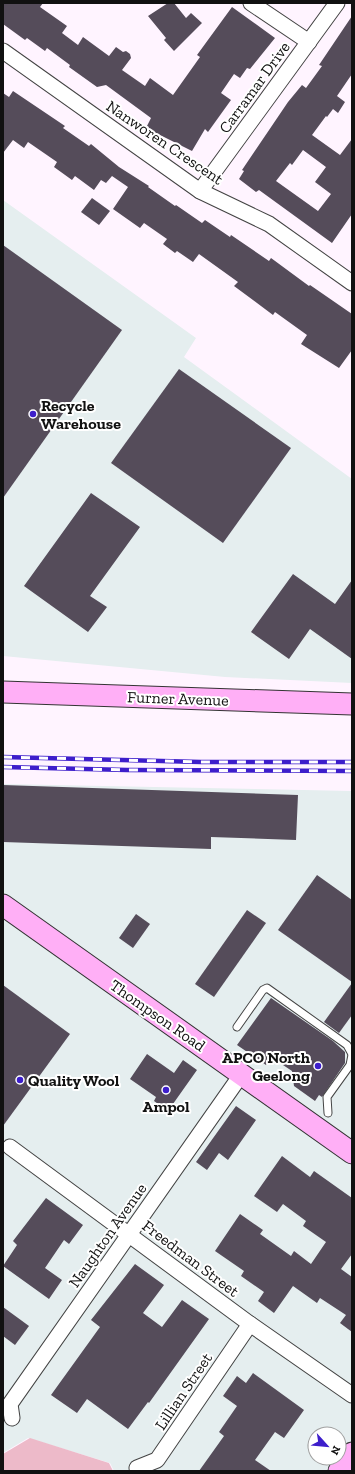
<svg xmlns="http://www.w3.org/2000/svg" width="355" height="1474" viewBox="0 0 355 1474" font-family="'Zilla Slab',serif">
<rect width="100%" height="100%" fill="#fff4ff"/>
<!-- industrial -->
<g fill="#e5eeef" fill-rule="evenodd">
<polygon points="3,200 196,338 184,357 352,479 352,683 225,677 3,656"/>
<path d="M3,784L352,791V1471H114L110,1463L28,1438L3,1453ZM315,1434H339V1458H315Z"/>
</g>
<!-- green -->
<polygon fill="#edbac9" points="30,1438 109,1463 113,1471 3,1471 3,1454"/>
<!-- building -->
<g fill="#554c5a" fill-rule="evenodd">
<polygon points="3,3 43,3 40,7 67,26 62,33 78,45 83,37 109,56 116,47 123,52 126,51 130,54 131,58 122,70 145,86 150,78 173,95 200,57 197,55 232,7 275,38 250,69 247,68 240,78 234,74 221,93 231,100 208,132 205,129 192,151 148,129 149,127 147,126 151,118 106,85 97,87 69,67 70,65 47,48 45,51 27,38 25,40 3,24"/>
<polygon points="168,3 174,3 186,18 191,13 202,23 174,51 164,40 166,38 148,16"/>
<path d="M352,16V74L337,96L345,102L338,113L333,109L327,117L326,116L312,135L340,155L352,139V214L332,243L259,190L256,192L239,179L244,171L242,170L288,102L302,85L306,88L322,66L319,65ZM303,150L326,167L315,182L331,194L318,211L276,181L290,163L292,165Z"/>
<polygon points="13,91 65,126 63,128 89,146 91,144 119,167 149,186 148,187 175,206 176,205 202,223 205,220 230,237 231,235 269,261 271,258 309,286 310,285 352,314 352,350 339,368 301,344 307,335 275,312 273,315 234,286 238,282 199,254 193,262 177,251 175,253 163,244 167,239 144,223 140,228 113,209 128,187 112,176 106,183 101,180 94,190 75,176 72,180 54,167 57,162 28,142 24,148 13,140 3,153 3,93 9,97"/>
<polygon points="92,198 110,211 99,225 81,212"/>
<polygon points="3,245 122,330 3,498"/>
<polygon points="179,369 291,448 223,543 111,463"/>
<polygon points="91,493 140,527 90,596 107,607 88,632 24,586"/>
<polygon points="293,574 335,604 352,580 352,659 310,629 289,659 251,632"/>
<polygon points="3,785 298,795 296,840 211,837 211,849 3,842"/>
<polygon points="317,875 352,900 352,982 278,930"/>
<polygon points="247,910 266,923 214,997 195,984"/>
<polygon points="136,914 150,924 133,948 119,938"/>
<polygon points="352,983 352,1015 339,1033 324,1022"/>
<polygon points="3,985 70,1034 3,1126"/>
<polygon points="271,998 333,1041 345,1052 345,1063 322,1097 319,1095 315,1101 294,1086 292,1071 271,1057 266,1065 237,1045"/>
<polygon points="147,1054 174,1073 183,1060 197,1070 168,1111 154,1101 156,1097 130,1079"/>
<polygon points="236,1106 256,1120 228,1160 219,1153 207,1170 196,1162"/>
<polygon points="282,1156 310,1177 314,1171 352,1198 352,1254 341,1269 352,1277 352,1332 340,1323 346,1315 320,1298 317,1303 293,1286 274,1313 258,1301 264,1292 241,1276 244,1271 215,1251 240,1214 263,1230 260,1234 291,1256 294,1251 311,1264 326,1242 303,1226 306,1221 283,1204 277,1212 254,1196"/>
<polygon points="46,1198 83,1225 69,1244 64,1240 45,1268 62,1280 49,1299 3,1266 17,1245 13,1241"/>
<polygon points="135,1264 164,1285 143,1313 162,1327 182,1300 209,1319 149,1403 148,1402 128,1429 87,1399 77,1413 51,1395 100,1327 91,1320"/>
<polygon points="3,1307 29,1326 15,1345 3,1336"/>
<polygon points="253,1373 304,1410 284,1438 275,1432 255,1460 271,1471 199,1471 224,1436 219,1432 237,1406 223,1396 237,1376 246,1383"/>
</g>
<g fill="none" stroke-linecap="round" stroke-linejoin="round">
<!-- lane casing -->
<g stroke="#444" stroke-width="9">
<g id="lane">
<polyline points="237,1027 263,990 267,988 347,1045 352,1054"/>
<polyline points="328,1113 327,1097 350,1065 352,1055"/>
</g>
</g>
<!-- street casing -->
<g stroke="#444" stroke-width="17">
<g id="street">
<polyline points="251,3 309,42"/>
<polyline points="3,51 200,191 269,224 352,283"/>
<polyline points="200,191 337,3"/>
<polyline points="10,1147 250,1324 352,1395"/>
<polyline points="12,1418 10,1404 241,1075"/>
<polyline points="137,1468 157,1460 250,1324"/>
</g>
</g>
<!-- secondary casing -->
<g stroke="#333" stroke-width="23">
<g id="secondary">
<polyline points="3,692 352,704"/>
<polyline points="3,905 352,1153"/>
<polyline points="339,1471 352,1453"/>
</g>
</g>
<!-- lane -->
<use href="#lane" stroke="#fff" stroke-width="7"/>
<!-- street -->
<use href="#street" stroke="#fff" stroke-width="15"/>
<!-- secondary -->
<use href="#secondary" stroke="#ffaff6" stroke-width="21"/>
<!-- rail casing -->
<g stroke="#3d1ecb" stroke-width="4.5">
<g id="rail">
<polyline points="3,757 201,762 352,762"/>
<polyline points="3,767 127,770 352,771"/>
</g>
</g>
<!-- rail -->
<use href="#rail" stroke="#fff" stroke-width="3" stroke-dasharray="9" stroke-linecap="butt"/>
</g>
<!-- markers -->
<g fill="#3d1ecb" stroke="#fff" stroke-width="1.5">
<circle cx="33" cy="414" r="4"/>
<circle cx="318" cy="1066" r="4"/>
<circle cx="20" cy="1080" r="4"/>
<circle cx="166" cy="1090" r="4"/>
</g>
<g text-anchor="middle" stroke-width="4" stroke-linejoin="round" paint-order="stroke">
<!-- street labels -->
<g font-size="16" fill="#111" stroke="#fff">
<text transform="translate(254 87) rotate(-54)" y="6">Carramar Drive</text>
<text transform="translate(165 142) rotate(34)" y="6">Nanworen Crescent</text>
<text transform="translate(178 698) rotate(2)" y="6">Furner Avenue</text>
<text transform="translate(158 1015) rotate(35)" y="6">Thompson Road</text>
<text transform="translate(107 1235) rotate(-55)" y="6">Naughton Avenue</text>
<text transform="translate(191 1258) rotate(37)" y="6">Freedman Street</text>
<text transform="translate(183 1391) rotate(-56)" y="6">Lillian Street</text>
</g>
<!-- poi labels -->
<g font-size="16" font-weight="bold" fill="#111" stroke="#fff" text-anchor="start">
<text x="41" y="411">Recycle<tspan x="41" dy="18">Warehouse</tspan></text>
<text x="310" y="1063" text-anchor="end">APCO North<tspan x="310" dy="18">Geelong</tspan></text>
<text x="28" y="1086">Quality Wool</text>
<text x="166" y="1112" text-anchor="middle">Ampol</text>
</g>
</g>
<!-- border -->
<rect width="355" height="1474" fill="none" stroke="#111111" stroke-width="8"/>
<!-- north arrow -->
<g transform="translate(327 1446) rotate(117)"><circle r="19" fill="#ffffff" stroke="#a0a0a0"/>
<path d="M0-3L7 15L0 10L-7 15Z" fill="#3d1ecb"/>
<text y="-6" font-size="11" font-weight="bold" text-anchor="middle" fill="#111111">N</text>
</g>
</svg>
